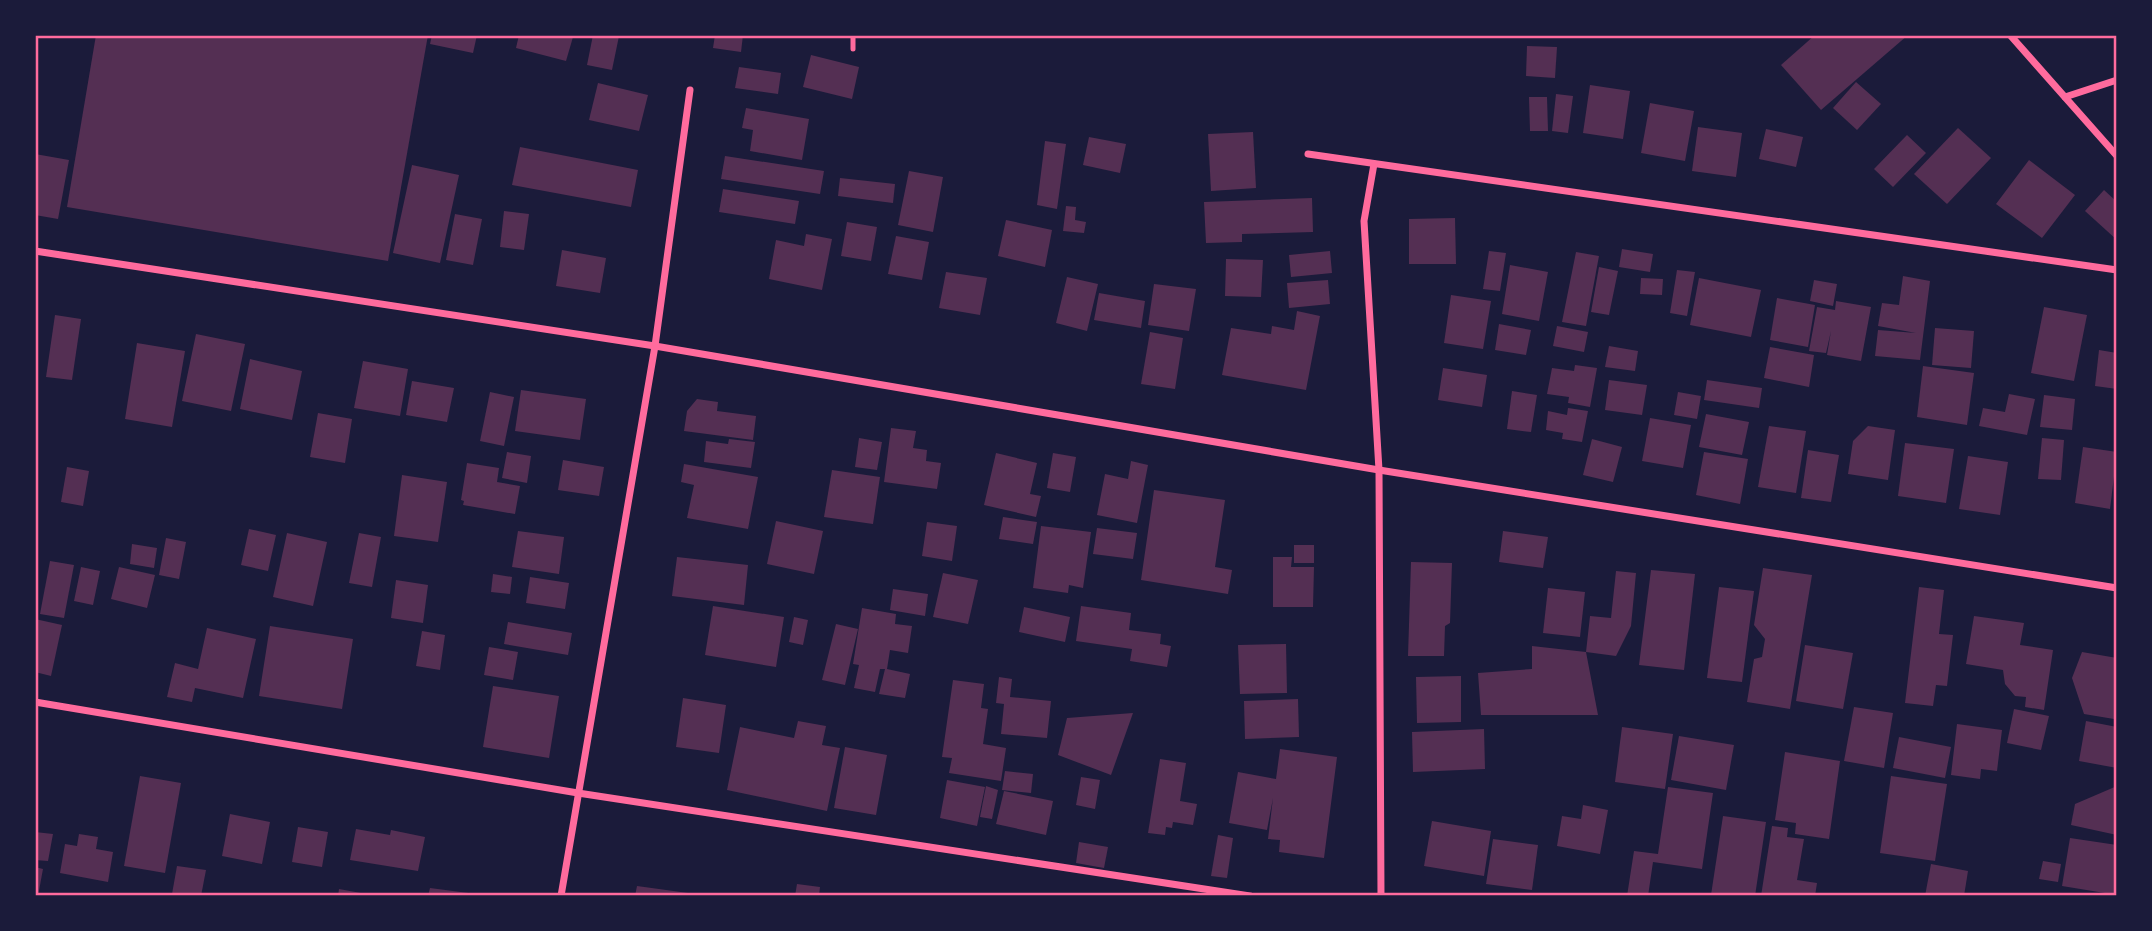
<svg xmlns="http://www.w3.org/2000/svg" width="2152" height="931" viewBox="0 0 2152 931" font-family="Overpass,sans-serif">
<rect width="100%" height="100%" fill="#1b1b3a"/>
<!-- building -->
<g fill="#542f53">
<polygon points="96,35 428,35 388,261 67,207"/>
<polygon points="432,35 477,35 473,53 430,44"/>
<polygon points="519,35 566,35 573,37 566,61 516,48"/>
<polygon points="593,35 619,36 612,70 587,65"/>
<polygon points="715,35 743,35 741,52 713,48"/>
<rect x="1528" y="35" width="43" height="3"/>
<polygon points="1815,35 1908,35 1821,110 1781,65"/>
<polygon points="1527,46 1557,47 1555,78 1526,76"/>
<polygon points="811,55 859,67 852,99 803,87"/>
<polygon points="739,67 781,73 778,94 735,88"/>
<polygon points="1856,82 1881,104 1857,130 1833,108"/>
<polygon points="598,83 648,95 639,131 589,120"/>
<polygon points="1590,85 1630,91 1623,139 1583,133"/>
<polygon points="1556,94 1573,96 1568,133 1552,131"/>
<polygon points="1529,97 1547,97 1548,131 1530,131"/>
<polygon points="1650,103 1694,111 1685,161 1641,153"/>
<polygon points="746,108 809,119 802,160 750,151 753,130 742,128"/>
<polygon points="1698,127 1742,133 1736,177 1692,171"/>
<polygon points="1958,128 1991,158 1947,204 1914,174"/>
<polygon points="1766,129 1803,137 1796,167 1759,159"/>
<polygon points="1253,132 1256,188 1211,191 1208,134"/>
<polygon points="1907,135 1926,153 1893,187 1874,169"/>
<polygon points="1089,137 1126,144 1120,173 1083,165"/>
<polygon points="1045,141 1066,144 1057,209 1037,205"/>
<polygon points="520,147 638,170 631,207 512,185"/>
<polygon points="35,154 69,160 58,219 35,215"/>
<polygon points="725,156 824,171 820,194 721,179"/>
<polygon points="2029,160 2075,195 2042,238 1996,204"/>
<polygon points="412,165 459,175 440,263 393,253"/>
<polygon points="909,171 943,177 933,232 898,225"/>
<polygon points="840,178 895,184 893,203 838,196"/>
<polygon points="723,189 799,201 795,224 719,212"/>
<polygon points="2104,190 2117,202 2117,240 2085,211"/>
<polygon points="1312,198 1313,232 1242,234 1242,242 1206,243 1204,202"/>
<polygon points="1066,206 1076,207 1075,220 1086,222 1084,233 1063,231"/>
<polygon points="504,211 529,214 524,250 500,247"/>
<polygon points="455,214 482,219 473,265 446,260"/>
<polygon points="1455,218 1456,264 1409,264 1409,219"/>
<polygon points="1006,220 1052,230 1045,267 998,256"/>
<polygon points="847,222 877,227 871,261 841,256"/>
<polygon points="806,234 832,239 822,290 769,279 776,240 804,246"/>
<polygon points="896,236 929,242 922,280 888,274"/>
<polygon points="1622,249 1653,254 1650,272 1619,267"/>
<polygon points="562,250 606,258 600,293 556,286"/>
<polygon points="1330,251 1332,273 1291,277 1289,255"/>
<polygon points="1489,251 1506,253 1500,291 1483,289"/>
<polygon points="1576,252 1599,256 1586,326 1562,322"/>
<polygon points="1226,259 1263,260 1261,297 1225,296"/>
<polygon points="1510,265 1548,272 1539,321 1502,314"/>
<polygon points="1599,267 1618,271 1609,315 1591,312"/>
<polygon points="1677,270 1695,272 1687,316 1670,313"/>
<polygon points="946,272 987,278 980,315 939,308"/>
<polygon points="1903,276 1930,281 1920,360 1875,356 1878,330 1916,333 1878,326 1882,303 1899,305"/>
<polygon points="1067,277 1098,284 1087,331 1056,323"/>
<polygon points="1641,278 1663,279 1662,295 1640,294"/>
<polygon points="1699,278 1761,290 1751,337 1690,325"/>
<polygon points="1328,280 1330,304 1289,308 1287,283"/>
<polygon points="1814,280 1837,284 1833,306 1810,301"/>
<polygon points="1154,284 1196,289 1189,331 1148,325"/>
<polygon points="1099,293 1145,301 1141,328 1094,320"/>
<polygon points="1451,295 1491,301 1483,349 1444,343"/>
<polygon points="1777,298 1815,305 1808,347 1770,340"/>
<polygon points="1836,301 1871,307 1861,361 1827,355 1831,331 1826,353 1809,351 1817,307 1835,310"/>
<polygon points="2044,307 2087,315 2074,381 2031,373"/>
<polygon points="1297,311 1320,316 1306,390 1222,375 1231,328 1271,334 1272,326 1294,330"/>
<polygon points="55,315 81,319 72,380 46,377"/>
<polygon points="1499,324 1531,330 1526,355 1495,350"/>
<polygon points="1557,326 1588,332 1584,352 1553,346"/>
<polygon points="1935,328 1974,331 1971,368 1932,365"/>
<polygon points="1150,332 1183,338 1175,389 1141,384"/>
<polygon points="196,334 245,344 231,411 182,401"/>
<polygon points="137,343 185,351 172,427 125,419"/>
<polygon points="1609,346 1638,351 1635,371 1605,367"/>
<polygon points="1770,347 1814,355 1809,387 1764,378"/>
<polygon points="2099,350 2117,353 2117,389 2095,386"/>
<polygon points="250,359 302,371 292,420 240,409"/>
<polygon points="363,361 408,369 400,416 354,408"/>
<polygon points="1575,365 1597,368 1590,407 1568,403 1569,397 1547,394 1552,368 1574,371"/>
<polygon points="1923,366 1974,373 1967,425 1917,417"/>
<polygon points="1443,368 1487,375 1482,407 1438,400"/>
<polygon points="1609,380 1647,385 1642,415 1605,410"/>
<polygon points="1707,380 1762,388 1759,408 1704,400"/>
<polygon points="412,381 454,388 447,422 406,415"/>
<polygon points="521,390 586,399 580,440 515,431"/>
<polygon points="1512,391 1537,395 1531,432 1507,429"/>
<polygon points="490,392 514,397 504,446 480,441"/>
<polygon points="1678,392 1701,396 1697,419 1674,415"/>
<polygon points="2009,394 2035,399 2027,435 1979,426 1983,408 2005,412"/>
<polygon points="2044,395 2075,399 2072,430 2040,427"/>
<polygon points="697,399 718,402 717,411 756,416 753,440 684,431 687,411"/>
<polygon points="1568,408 1588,411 1582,442 1562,439 1563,433 1546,430 1548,411 1567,415"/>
<polygon points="318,413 352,419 345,463 310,457"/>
<polygon points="1706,414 1749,422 1742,455 1699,447"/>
<polygon points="1650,418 1691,425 1683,468 1642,461"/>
<polygon points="1769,426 1806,431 1796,493 1758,487"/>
<polygon points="1868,426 1895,430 1888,480 1848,474 1853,441"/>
<polygon points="891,428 916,431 913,448 927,450 926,461 941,463 937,489 884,482"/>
<polygon points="859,438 882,442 877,470 855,467"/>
<polygon points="2042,438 2064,440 2061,480 2038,479"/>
<polygon points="729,439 755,442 751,468 704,462 706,441 728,444"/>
<polygon points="1592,439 1622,447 1613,482 1583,475"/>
<polygon points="1905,443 1954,449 1946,503 1898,496"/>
<polygon points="2083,447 2117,452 2110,509 2075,503"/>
<polygon points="1808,450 1839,455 1831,502 1801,498"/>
<polygon points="507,452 531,456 527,483 502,478"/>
<polygon points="1704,452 1748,459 1740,504 1696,495"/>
<polygon points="996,453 1037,463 1030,494 1041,496 1036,517 984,505"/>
<polygon points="1053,453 1076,457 1070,492 1047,488"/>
<polygon points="1968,456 2008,462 2000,515 1959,509"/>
<polygon points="563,460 604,467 599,496 558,490"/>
<polygon points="1131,461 1148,465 1137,523 1097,515 1105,474 1128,479"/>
<polygon points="467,463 499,468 497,482 520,486 515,514 463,505 464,501 461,500"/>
<polygon points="684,464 758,477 748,529 687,518 694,485 681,482"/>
<polygon points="67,467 89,471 83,506 61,502"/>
<polygon points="832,470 880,477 873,524 824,517"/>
<polygon points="402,475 447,482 438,542 394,536"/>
<polygon points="1154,490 1225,500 1215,567 1232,570 1228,594 1141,580"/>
<polygon points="1003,517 1037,522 1033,544 999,539"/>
<polygon points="776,521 823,531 814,574 767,564"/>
<polygon points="927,522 957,526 952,561 922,556"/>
<polygon points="1041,526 1091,532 1083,588 1069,585 1068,593 1033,588"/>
<polygon points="1097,528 1137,533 1133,559 1093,554"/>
<polygon points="249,529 276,535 268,571 241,565"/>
<polygon points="518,531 564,537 559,574 512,567"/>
<polygon points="1503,531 1548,537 1543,568 1499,562"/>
<polygon points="287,533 327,542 313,606 273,597"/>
<polygon points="359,533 381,537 372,587 349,583"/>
<polygon points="166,538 186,542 179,579 159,575"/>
<polygon points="132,544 157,548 154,568 130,564"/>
<rect x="1294" y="545" width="20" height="18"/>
<polygon points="677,557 748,565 744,605 672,596"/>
<polygon points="1273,557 1292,557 1291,567 1314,567 1313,607 1273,607"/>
<polygon points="50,561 74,565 64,618 40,614"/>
<polygon points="1411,562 1452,563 1450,623 1445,626 1444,656 1408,656"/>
<polygon points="81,567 100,571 93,605 74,601"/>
<polygon points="119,567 155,575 147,608 111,599"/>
<polygon points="1763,568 1812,575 1790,709 1747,702 1754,659 1762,657 1765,639 1754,625"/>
<polygon points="1651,570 1695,574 1684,670 1639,665"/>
<polygon points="1616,571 1636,573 1631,626 1616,656 1586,652 1590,616 1611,618"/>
<polygon points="943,573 978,580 968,624 933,617"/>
<polygon points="493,574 512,577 510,594 491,592"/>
<polygon points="530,577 569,583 565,609 526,603"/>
<polygon points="396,580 428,585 423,623 391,618"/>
<polygon points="1719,587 1754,591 1742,682 1707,678"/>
<polygon points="1919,587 1944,590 1939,634 1953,635 1947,686 1936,685 1933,706 1905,703"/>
<polygon points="1548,588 1585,592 1580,637 1543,633"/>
<polygon points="893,589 928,594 925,616 890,610"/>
<polygon points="713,606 784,617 776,667 705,655"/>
<polygon points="1081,606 1131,613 1129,630 1161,634 1160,644 1171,646 1167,667 1130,661 1132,649 1076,641"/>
<polygon points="1024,607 1070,617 1065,642 1019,632"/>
<polygon points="862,608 896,614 895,624 912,626 908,653 890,650 887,669 910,674 905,698 879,694 885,669 880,669 875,692 854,688 859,665 853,664"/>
<polygon points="1974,616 2024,623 2020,645 2053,650 2044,710 2025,707 2026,697 2015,696 2005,684 2003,670 1966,664"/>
<polygon points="794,617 808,620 803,645 789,642"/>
<polygon points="35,619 62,625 51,676 35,672"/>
<polygon points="508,622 572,633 568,655 504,644"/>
<polygon points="836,624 858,629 845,685 822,680"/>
<polygon points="270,626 353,639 342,709 259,696"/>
<polygon points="207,628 256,639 243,698 195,688 192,702 167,697 175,663 198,669"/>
<polygon points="422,631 445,635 440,670 416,666"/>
<polygon points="1286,644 1287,693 1240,694 1238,645"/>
<polygon points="1805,645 1853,653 1843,709 1796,701"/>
<polygon points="1532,646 1586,652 1598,715 1481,715 1478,673 1532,669"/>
<polygon points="489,647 518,652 513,680 484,675"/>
<polygon points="2082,652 2117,658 2114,719 2084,714 2072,678"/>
<polygon points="1461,676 1461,722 1417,723 1416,677"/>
<polygon points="999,677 1012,679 1010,697 1051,701 1047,738 1001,734 1004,704 996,703"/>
<polygon points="953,680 984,684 981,708 988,709 983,744 1006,748 1001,781 949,773 952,758 942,757"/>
<polygon points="493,686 559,696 549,758 483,747"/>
<polygon points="683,698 726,705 719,753 676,747"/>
<polygon points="1298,699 1299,737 1245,739 1244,701"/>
<polygon points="1854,707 1893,713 1884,768 1844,761"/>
<polygon points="2014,709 2049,716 2041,750 2007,743"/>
<polygon points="1133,713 1111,775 1058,755 1067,718"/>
<polygon points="798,721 826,726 822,745 840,748 827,811 727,790 740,727 794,738"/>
<polygon points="2086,721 2117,727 2117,768 2079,761"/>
<polygon points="1957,724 2002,730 1997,771 1981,769 1980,779 1951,775"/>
<polygon points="1622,727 1673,734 1665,789 1615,782"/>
<polygon points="1484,729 1485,769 1413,772 1412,732"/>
<polygon points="1679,736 1734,745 1726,790 1671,780"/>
<polygon points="1899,737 1951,747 1945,778 1893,768"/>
<polygon points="845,747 887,755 876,815 834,808"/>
<polygon points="1280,749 1337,757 1324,858 1279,852 1280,840 1268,839 1273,798 1267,830 1229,823 1238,772 1276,779"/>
<polygon points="1785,752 1840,761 1829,839 1795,834 1796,823 1775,820"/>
<polygon points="1160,759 1186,763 1180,801 1197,804 1193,825 1173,822 1172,828 1166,827 1165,835 1148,833"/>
<polygon points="1005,771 1033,774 1031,793 1002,790"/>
<polygon points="140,776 181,783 165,873 124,866"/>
<polygon points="1891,776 1947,784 1935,861 1880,853"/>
<polygon points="1081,777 1100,780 1095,809 1076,805"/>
<polygon points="947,780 985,787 977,826 940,818"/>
<polygon points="986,786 998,790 992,819 980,817"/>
<polygon points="2117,786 2117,835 2071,825 2075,804"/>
<polygon points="1668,787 1713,793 1702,869 1653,862 1648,896 1627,896 1634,851 1658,854"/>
<polygon points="1004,791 1053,801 1046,835 996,824"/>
<polygon points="1583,805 1608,810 1600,854 1557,846 1562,816 1581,819"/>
<polygon points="230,814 270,822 262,864 222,856"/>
<polygon points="1723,816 1766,822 1755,896 1711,895"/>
<polygon points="1432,821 1491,831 1484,876 1424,866"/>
<polygon points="1772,826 1788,828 1787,837 1804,839 1797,880 1817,883 1815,896 1761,896"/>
<polygon points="298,827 328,832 322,867 292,862"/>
<polygon points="356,829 390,835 391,830 425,837 418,871 350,860"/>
<polygon points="35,832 53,834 48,861 35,860"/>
<polygon points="79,834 98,837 96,849 113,852 108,882 60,873 65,844 77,846"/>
<polygon points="1218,835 1233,838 1227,878 1211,876"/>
<polygon points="2070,838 2117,845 2117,895 2062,886"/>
<polygon points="1493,839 1538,845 1532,890 1486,884"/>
<polygon points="1079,842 1108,847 1104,868 1076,863"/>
<polygon points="2043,861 2061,864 2058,882 2039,879"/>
<polygon points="1931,864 1968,871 1964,896 1925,896"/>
<polygon points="177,866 206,870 201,896 172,894"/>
<polygon points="35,867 43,869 38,896 35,896"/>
<polygon points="797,884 820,887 819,896 795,896"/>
<polygon points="637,886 688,893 687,896 635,896"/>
<polygon points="430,888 476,894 476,896 428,896"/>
<polygon points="339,889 372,895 372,896 338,896"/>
</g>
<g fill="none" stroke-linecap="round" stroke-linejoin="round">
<!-- service -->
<polyline stroke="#ff6b9d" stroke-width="5" points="853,35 853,49"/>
<!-- minor -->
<g stroke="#ff6b9d" stroke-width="7">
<polyline points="2010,35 2117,156"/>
<polyline points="2065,97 2117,80"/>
<polyline points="1308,154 2117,270"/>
<polyline points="1374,164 1364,221 1379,470 1381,896"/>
<polyline points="35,251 655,346 1379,470 2117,588"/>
<polyline points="35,702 578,793 1250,896"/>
<polyline points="561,896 655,346 690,90"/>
</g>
</g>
<!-- border -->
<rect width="2152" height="931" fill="none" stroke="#1b1b3a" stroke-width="74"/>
<rect x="37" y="37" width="2078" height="857" fill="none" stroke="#ff6b9d" stroke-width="2.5"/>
</svg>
